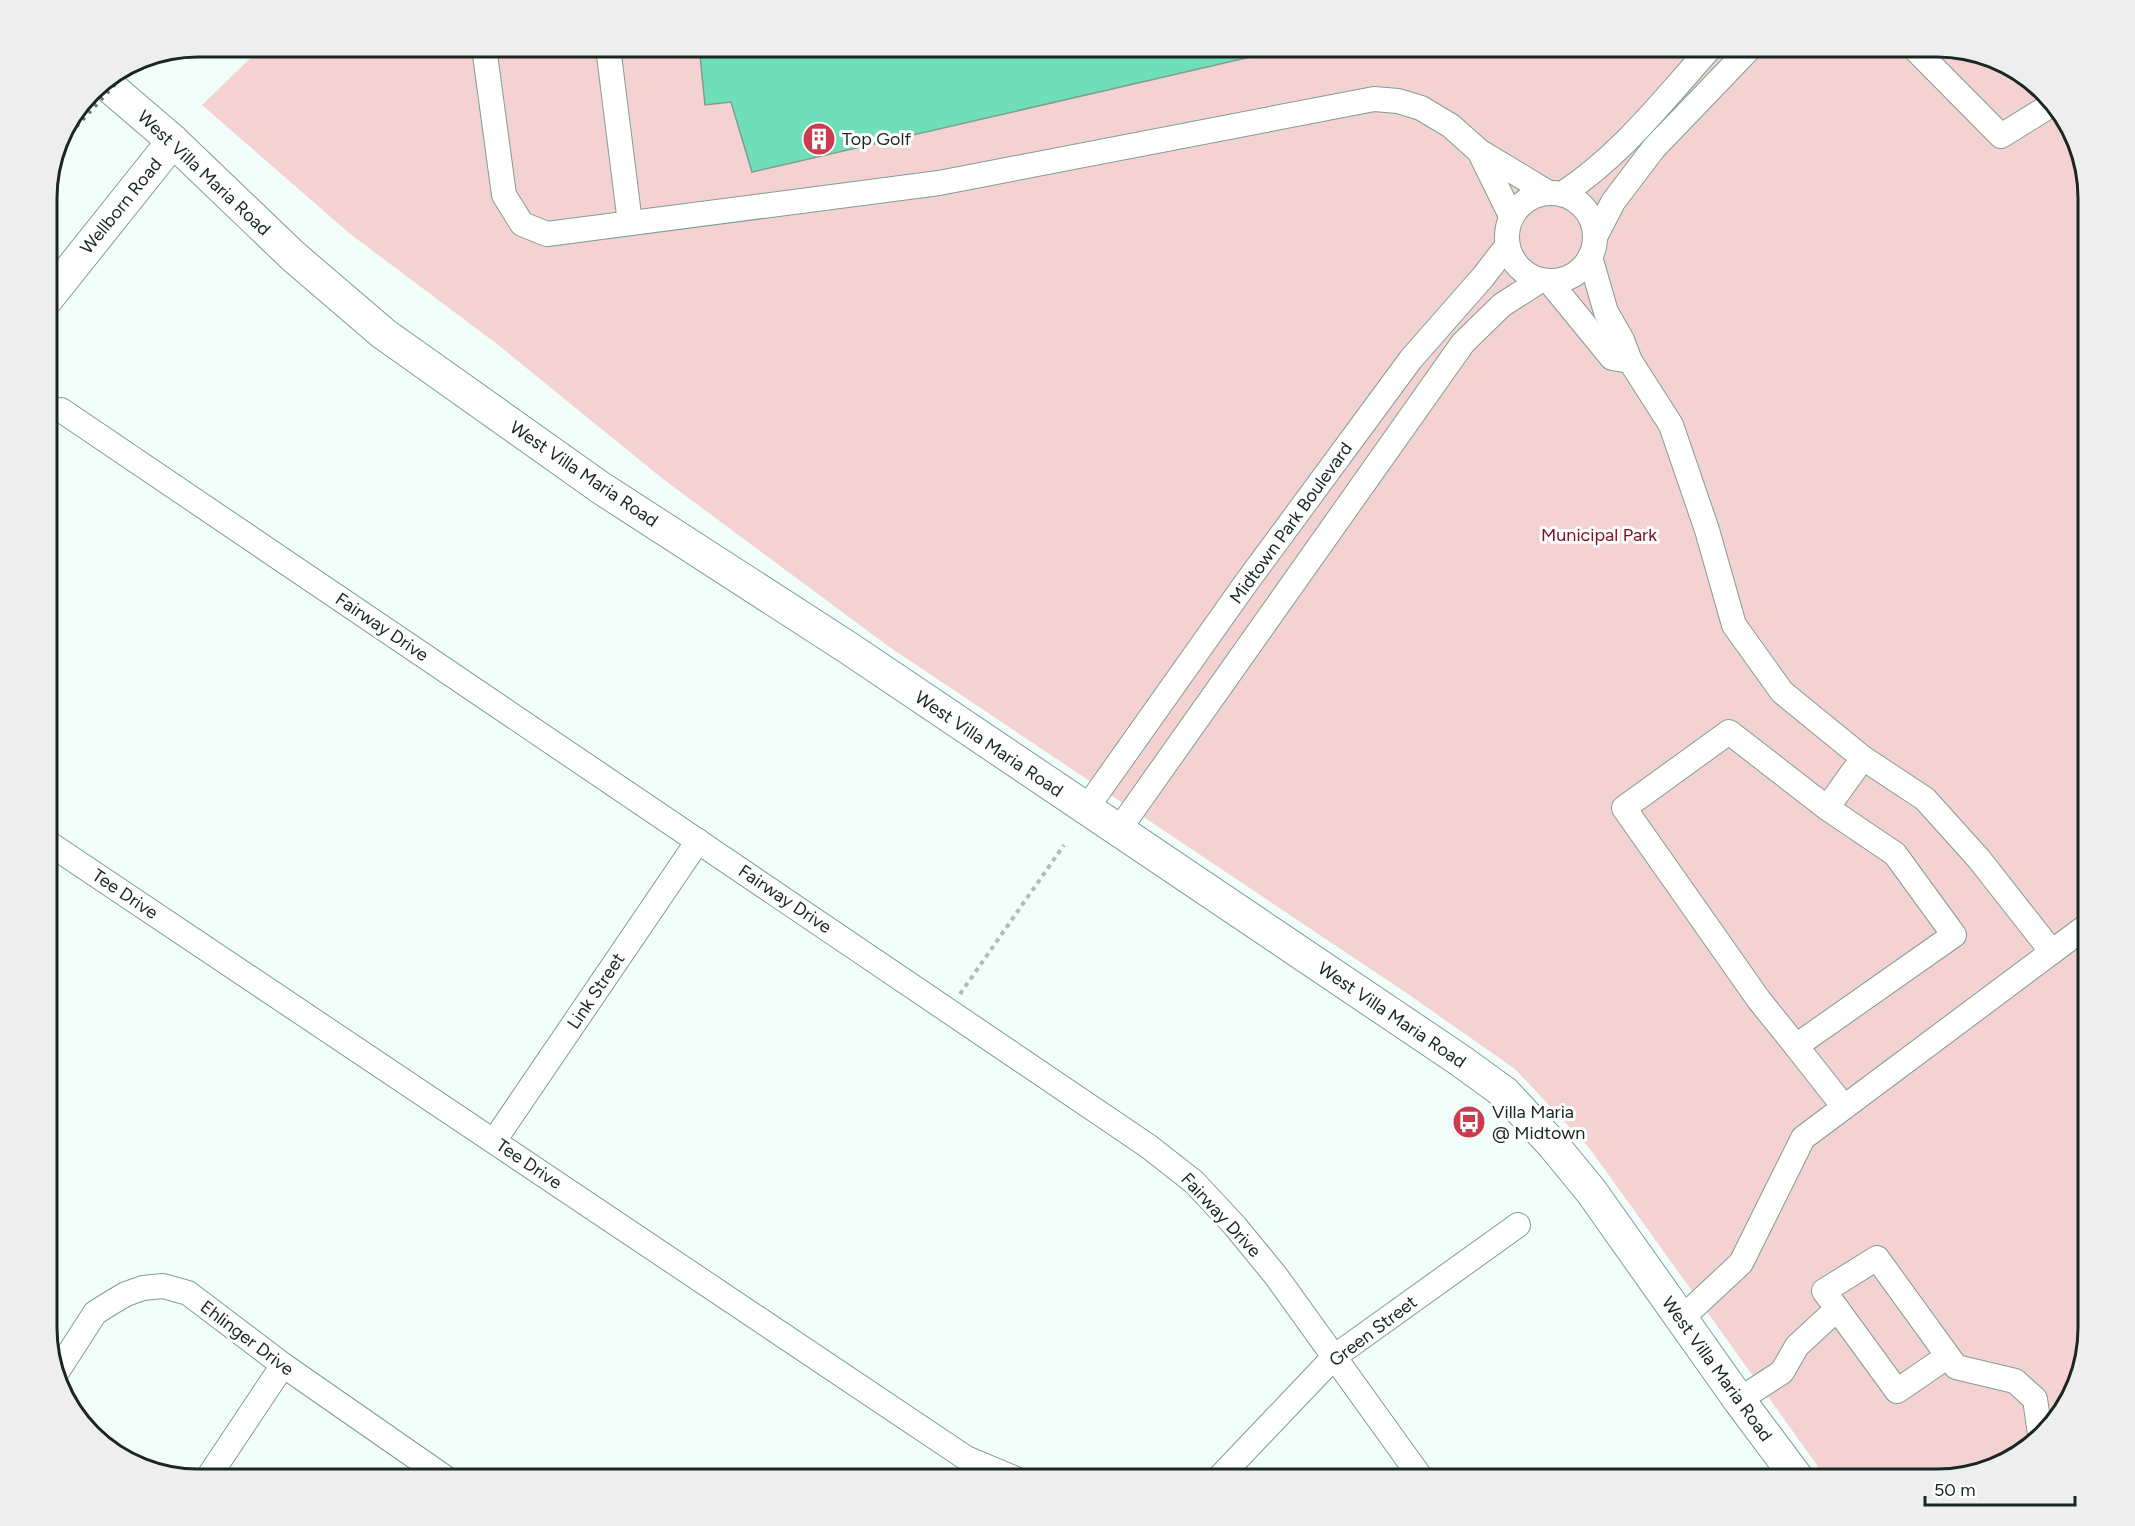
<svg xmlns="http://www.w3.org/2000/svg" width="2135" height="1526" viewBox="0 0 2135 1526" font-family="Figtree,sans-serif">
<rect width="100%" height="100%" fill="#f1fef9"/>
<!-- green -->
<polygon fill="#f5d2d2" points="262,47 1937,47 1986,55 2029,78 2073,131 2088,198 2088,1328 2080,1377 2057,1420 2004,1464 1937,1479 1827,1479 1590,1149 1515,1069 1405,992 888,646 663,479 497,344 349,233 202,105"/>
<!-- building -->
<polygon fill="#6fdeb9" stroke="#7f9e92" stroke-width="1.5" points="699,46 1267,46 1268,53 752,172 731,102 705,105"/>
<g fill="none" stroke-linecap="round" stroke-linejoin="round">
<!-- minor casing -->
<g stroke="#7f9e92" stroke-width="26">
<g id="minor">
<polyline points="484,47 504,195 522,224 547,234 939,183 1374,99 1398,101 1421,108 1451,126 1479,151 1547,192"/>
<polyline points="608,47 630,223"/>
<polyline points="1913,47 2001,136 2051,105"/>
<polyline points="1479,151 1511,216"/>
<circle cx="1551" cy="237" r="44"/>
<path d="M1562,194C1621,156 1665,98 1711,47"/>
<polyline points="1595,237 1613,202 1654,148 1751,47"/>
<polyline points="1590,257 1606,312 1622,340 1630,361 1671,425 1707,530 1734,625 1782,692 1863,758 1925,799 1979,859 2052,952"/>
<polyline points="1549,281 1612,358 1630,361"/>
<polyline points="61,410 1148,1146 1194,1182 1235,1226 1276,1276 1422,1479"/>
<polyline points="1827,808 1729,732 1624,808 1759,1000 1796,1046 1954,935 1895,854 1827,808 1863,758"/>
<polyline points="1086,809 1246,583 1411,359 1483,277 1507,246"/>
<polyline points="1118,831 1463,343 1502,305 1541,280"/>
<polyline points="47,842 966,1458 1016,1479"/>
<polyline points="1796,1046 1844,1107"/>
<polyline points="494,1141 698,841"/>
<polyline points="1681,1319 1741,1263 1803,1138 2088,925"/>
<polyline points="1948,1356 1897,1391 1824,1291 1877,1258 1956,1367 2015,1381 2035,1399 2040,1434"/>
<polyline points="57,1372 95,1313 109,1304 126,1294 143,1288 163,1286 188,1293 283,1365 447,1479"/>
<polyline points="1739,1400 1782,1372 1797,1346 1837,1309"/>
<polyline points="207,1479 283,1365"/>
<polyline points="1218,1479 1334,1357 1518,1225"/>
</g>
</g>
<!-- major casing -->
<g stroke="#7f9e92" stroke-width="34">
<g id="major">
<polyline points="103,81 173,141 293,256 384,334 601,488 850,649 1461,1061 1505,1093 1554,1146 1591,1191 1739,1400 1798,1479"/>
<polyline points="47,299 173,141"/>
</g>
</g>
<!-- path -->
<polyline stroke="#afbcb7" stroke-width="4" stroke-dasharray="4.5 4.5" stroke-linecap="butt" points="960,994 1064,845"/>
<!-- minor -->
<use href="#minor" stroke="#fff" stroke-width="24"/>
<!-- major -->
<use href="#major" stroke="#fff" stroke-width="32"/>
<!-- rail -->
<polyline stroke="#6d7975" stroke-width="4.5" stroke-dasharray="3 6" stroke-linecap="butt" points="58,146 136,61"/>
</g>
<!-- icons -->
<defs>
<g id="building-disc" transform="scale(1.725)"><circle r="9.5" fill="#cc3c4f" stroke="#fff"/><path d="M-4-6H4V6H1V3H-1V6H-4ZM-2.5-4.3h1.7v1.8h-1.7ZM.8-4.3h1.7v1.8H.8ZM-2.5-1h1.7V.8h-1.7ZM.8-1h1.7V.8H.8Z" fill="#fff"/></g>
<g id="bus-disc" transform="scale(1.725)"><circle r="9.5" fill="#cc3c4f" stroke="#fff"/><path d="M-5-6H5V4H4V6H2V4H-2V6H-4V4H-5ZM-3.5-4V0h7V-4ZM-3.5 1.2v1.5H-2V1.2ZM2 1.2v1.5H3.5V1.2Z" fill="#fff"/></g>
</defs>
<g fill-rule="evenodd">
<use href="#building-disc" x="819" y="139"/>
<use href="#bus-disc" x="1469" y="1122"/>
</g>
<g text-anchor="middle" stroke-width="6" stroke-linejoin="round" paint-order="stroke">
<!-- poi labels -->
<g font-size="18" fill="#1a2622" stroke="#fff" text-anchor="start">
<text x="842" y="145">Top Golf</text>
<text x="1492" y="1118">Villa Maria<tspan x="1492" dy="21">@ Midtown</tspan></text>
</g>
<!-- street labels -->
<g font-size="18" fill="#1a2622" stroke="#fff">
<text transform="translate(204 173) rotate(43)" y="6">West Villa Maria Road</text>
<text transform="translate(121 206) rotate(-51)" y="6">Wellborn Road</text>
<text transform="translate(584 474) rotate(34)" y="6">West Villa Maria Road</text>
<text transform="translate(1291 523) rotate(-54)" y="6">Midtown Park Boulevard</text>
<text transform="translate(382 627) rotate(34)" y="6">Fairway Drive</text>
<text transform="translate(989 744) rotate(34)" y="6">West Villa Maria Road</text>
<text transform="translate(125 894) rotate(34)" y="6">Tee Drive</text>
<text transform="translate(785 899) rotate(34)" y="6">Fairway Drive</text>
<text transform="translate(596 991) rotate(-56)" y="6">Link Street</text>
<text transform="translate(1392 1015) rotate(34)" y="6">West Villa Maria Road</text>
<text transform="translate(529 1164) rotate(34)" y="6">Tee Drive</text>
<text transform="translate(1221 1215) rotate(47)" y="6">Fairway Drive</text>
<text transform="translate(1373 1331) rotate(-37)" y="6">Green Street</text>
<text transform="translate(247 1338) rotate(37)" y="6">Ehlinger Drive</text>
<text transform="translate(1717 1369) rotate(54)" y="6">West Villa Maria Road</text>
</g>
<!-- park labels -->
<g font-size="18" fill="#810f26" stroke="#fff">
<text x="1599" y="541">Municipal Park</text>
</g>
</g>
<!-- crop -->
<path d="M0 0H2135V1526H0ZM198 57H1937A141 141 0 0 1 2078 198V1328A141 141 0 0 1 1937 1469H198A141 141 0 0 1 57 1328V198A141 141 0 0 1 198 57Z" fill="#edeeed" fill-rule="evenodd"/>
<path fill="none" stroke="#1a2622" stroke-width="3" d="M198 57H1937A141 141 0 0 1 2078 198V1328A141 141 0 0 1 1937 1469H198A141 141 0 0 1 57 1328V198A141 141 0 0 1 198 57Z"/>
<!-- scale -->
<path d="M1925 1496v9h150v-9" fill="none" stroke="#1a2622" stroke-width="3"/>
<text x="1934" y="1496" font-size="18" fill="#1a2622" stroke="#ffffff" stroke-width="4.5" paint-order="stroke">50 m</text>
</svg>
